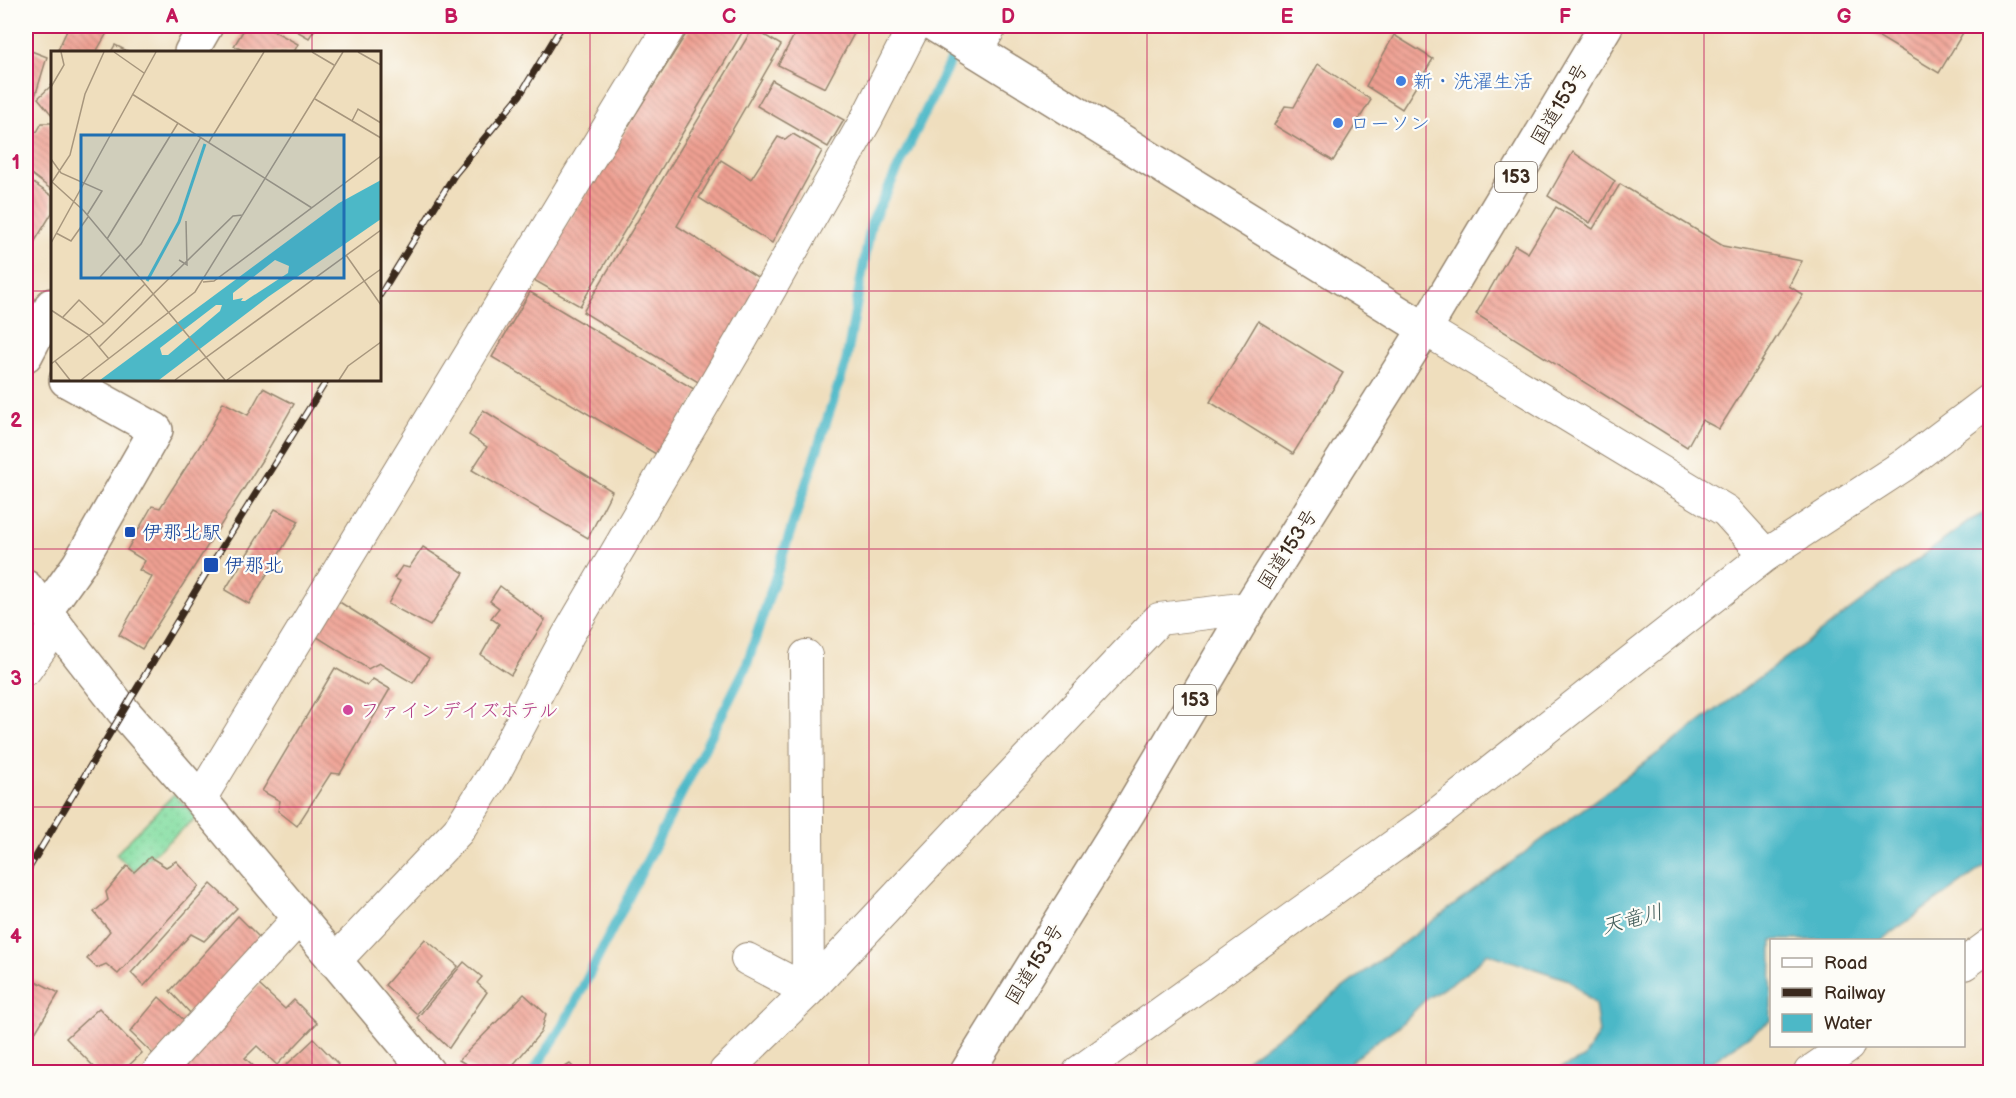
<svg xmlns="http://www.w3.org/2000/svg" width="2016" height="1098" viewBox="0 0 2016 1098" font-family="'Balsamiq Sans','Klee One',sans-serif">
<defs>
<pattern id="park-dots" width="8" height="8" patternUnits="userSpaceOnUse" patternTransform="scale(1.5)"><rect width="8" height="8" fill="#85dea3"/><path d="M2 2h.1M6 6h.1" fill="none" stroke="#74bf8c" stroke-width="1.8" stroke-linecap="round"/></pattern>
<pattern id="building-back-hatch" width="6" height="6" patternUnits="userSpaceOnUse" patternTransform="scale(1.5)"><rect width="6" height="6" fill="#efa093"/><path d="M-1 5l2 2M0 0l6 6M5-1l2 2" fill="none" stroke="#c38377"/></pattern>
</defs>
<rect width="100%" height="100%" fill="#fdfcf7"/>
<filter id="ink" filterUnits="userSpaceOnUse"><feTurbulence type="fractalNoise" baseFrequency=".0167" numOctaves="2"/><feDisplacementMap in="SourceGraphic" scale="12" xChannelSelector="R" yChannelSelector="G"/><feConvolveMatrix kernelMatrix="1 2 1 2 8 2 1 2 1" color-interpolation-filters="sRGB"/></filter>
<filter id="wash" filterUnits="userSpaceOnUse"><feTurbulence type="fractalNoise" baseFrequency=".008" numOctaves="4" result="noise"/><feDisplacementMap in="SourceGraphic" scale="24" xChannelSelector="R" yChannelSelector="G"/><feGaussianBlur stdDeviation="1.35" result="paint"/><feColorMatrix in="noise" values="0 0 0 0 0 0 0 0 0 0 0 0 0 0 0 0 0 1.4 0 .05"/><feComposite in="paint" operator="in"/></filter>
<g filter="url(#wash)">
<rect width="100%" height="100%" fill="#efdebd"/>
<!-- park -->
<polygon fill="url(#park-dots)" stroke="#608460" stroke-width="1.5" points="174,794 197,817 150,857 134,872 116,854"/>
<!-- water -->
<polygon fill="#4cb8c7" stroke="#447172" stroke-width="1.5" points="1990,510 1990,862 1881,940 1772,940 1771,1020 1698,1072 1552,1072 1584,1058 1599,1033 1595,1004 1569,980 1487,953 1467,973 1425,1000 1400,1025 1372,1044 1352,1061 1346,1072 1230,1072 1971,520"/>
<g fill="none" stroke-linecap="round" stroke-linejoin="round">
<!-- stream -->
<polyline stroke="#4cb8c7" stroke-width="10" points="533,1072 565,1022 746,667 846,362 871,224 951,59"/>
</g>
<g id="blocks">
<!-- building -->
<g fill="url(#building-back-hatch)">
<polygon points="69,26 111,26 96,52 57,52"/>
<polygon points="246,26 265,26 298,44 294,52 247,52 234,46"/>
<polygon points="288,26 317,26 309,38"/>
<polygon points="691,26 746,26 580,306 532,279"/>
<polygon points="754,26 769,26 764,35 781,45 677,226 762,280 703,385 583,312"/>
<polygon points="799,26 858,26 825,88 778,65"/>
<polygon points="1861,26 1967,26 1939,73"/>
<polygon points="1394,35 1433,59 1402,109 1366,86"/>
<polygon points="115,45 129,52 111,52"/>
<polygon points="26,49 47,57 34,100 26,97"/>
<polygon points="1318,64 1371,100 1333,161 1274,125 1285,106 1294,107"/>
<polygon points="772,80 844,120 828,147 757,106"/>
<polygon points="52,85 52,115 38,98"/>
<polygon points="42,123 52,123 52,190 26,170 26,161 30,153 26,151 26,130 28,126 37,132"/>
<polygon points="793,134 822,151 772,243 699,198 721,160 751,179 778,137 785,140"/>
<polygon points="1573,152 1615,181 1590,223 1548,196"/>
<polygon points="26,178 52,196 52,213 32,246 26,243"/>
<polygon points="1620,184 1723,246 1802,261 1789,286 1803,295 1719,429 1702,420 1687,447 1476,314 1515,245 1528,253 1556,207 1593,229"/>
<polygon points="26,249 34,253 26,268"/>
<polygon points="530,292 699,392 661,457 492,357"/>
<polygon points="1258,321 1343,373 1293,454 1210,402"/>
<polygon points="263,388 294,404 262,460 142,649 119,635 152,577 139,570 145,561 127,550 152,506 160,508 210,430 223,402 248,415"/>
<polygon points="483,410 612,491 588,538 472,470 487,447 469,435"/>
<polygon points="275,509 299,521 249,604 225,590"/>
<polygon points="423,547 464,573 430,626 388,604 400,581 394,578 402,566 409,568"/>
<polygon points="500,586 545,620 511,675 481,655 499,624 491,618 499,608 490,601"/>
<polygon points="338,601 429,659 413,683 379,663 368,669 314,635"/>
<polygon points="335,668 367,686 373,679 390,689 340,774 331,773 297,826 278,811 280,801 262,791"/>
<polygon points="150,857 166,867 176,861 199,886 118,974 106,964 97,968 87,959 110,931 94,912 108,900 106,892 127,866 134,872"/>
<polygon points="211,884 237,908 204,941 191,934 144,986 131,973"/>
<polygon points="238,916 261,939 191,1014 170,991"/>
<polygon points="425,939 458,966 417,1014 385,985"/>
<polygon points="464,962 482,977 477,983 487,992 449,1048 417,1018"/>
<polygon points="26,976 59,993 26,1048"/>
<polygon points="259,985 285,1009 294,1000 317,1023 277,1065 257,1046 245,1058 260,1072 194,1072 184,1064"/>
<polygon points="524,994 546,1014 541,1032 507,1072 479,1072 459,1060"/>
<polygon points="159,997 186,1022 156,1057 130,1032"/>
<polygon points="99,1008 142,1053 122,1072 99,1072 66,1038"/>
<polygon points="314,1039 338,1064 334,1070 338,1072 279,1072"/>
<polygon points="570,1064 578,1072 557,1072"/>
</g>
</g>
</g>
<g filter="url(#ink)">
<use href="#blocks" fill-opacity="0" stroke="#95846e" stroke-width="1.5"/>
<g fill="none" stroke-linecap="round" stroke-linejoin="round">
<!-- minor casing -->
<g stroke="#95846e" stroke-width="34">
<g id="minor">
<polyline points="976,51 991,26"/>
<polyline points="1425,329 1726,511 1766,555"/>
<polyline points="26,669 56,626"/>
<polyline points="200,799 670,26"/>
<polyline points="747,959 808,991 806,656"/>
<polyline points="334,962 458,831 494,774 568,635 740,342 867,118 914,26"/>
<polyline points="1964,964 1990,945"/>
<polyline points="158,1072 299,918"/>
<polyline points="725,1072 808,991 1159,619 1249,608"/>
<polyline points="1079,1072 1427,822 1766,555 1904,465 1990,400"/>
<polyline points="1810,1072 1848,1046"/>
</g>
</g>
<!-- tertiary casing -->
<g stroke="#95846e" stroke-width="36">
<g id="tertiary">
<polyline points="936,26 1425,329"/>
<polyline points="26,587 123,711 200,799 428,1072"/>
<polyline points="45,612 79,564 156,430 66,380"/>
</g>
</g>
<!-- secondary casing -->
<g stroke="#95846e" stroke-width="36">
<g id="secondary">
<polyline points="191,52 206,26"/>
<polyline points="26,355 52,305"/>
</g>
</g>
<!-- trunk casing -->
<g stroke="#95846e" stroke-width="36">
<polyline id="trunk" points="967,1072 1128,813 1249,608 1425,329 1606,26"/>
</g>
<!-- minor -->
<use href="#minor" stroke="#fff" stroke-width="32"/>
<!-- tertiary -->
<use href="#tertiary" stroke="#fff" stroke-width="33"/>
<!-- secondary -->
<use href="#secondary" stroke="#fff" stroke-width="33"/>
<!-- trunk -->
<use href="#trunk" stroke="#fff" stroke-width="33"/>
<!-- rail casing -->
<g stroke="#3b2a1e" stroke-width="7">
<g id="rail">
<polyline points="380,295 455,174 520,95 562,26"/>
<polyline points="26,873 211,565 327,380"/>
</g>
</g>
<!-- rail -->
<use href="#rail" stroke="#fdfcf7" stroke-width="4.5" stroke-dasharray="14" stroke-linecap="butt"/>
</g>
</g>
<!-- grid -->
<path fill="none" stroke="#c2185b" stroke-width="1.5" stroke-opacity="0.55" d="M312,26V52M590,26V1072M869,26V1072M1147,26V1072M1426,26V1072M1704,26V1072M26,291H52M380,291H1990M312,380V1072M26,549H1990M26,807H1990"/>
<!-- markers -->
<g fill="#3f7fe0" stroke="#fdfcf7" stroke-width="2">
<circle cx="1401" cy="81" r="6"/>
<circle cx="1338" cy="123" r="6"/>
</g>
<g fill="#1a4fb4" stroke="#fdfcf7" stroke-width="2">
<rect x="124" y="526" width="12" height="12" rx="3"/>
<rect x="203" y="557" width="16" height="16" rx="3"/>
</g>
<circle fill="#d1479c" stroke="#fdfcf7" stroke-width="2" cx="348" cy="710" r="6"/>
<g text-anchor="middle" stroke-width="4.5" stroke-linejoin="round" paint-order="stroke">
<!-- shield labels -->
<g fill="#fdfcf7" stroke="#75695f" stroke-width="1.5">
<rect x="1495" y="162" width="42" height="30" rx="4.5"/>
<rect x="1174" y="685" width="42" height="30" rx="4.5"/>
</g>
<g font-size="18" font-weight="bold" fill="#3b2a1e">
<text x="1516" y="183">153</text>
<text x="1195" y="706">153</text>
</g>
<!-- shop labels -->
<g font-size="20" fill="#366cbe" stroke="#fdfcf7" text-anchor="start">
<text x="1413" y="88">新・洗濯生活</text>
<text x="1350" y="130">ローソン</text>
</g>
<!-- street labels -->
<g font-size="20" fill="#3b2a1e" stroke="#fdfcf7">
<text transform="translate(1559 104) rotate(-59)" y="7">国道153号</text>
<text transform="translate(1287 549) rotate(-57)" y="7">国道153号</text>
<text transform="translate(1034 964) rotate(-58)" y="7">国道153号</text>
</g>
<!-- transit labels -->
<g font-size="20" fill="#164399" stroke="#fdfcf7" text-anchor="start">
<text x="142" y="539">伊那北駅</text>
<text x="224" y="572">伊那北</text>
</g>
<!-- hotel labels -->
<g font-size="20" fill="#b23c85" stroke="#fdfcf7" text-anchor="start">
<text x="360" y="717">ファインデイズホテル</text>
</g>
<!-- water labels -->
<g font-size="21" font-style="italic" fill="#415c59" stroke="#fdfcf7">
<text transform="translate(1632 919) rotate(-15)" y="7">天竜川</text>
</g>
</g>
<!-- overview -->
<g transform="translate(51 51)">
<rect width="330" height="330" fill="#efdebd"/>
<path d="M330,129V168L217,246L108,329H49L288,152ZM224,209L238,215L237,222L194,250H190L192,247L182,249V242ZM165,254H171L169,260L117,304H111L109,297Z" fill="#4cb8c7" fill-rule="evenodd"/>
<path fill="none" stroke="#4cb8c7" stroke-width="3" d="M96,230L128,171L154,93"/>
<path fill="none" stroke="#a7967d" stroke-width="1.5" d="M63,1L93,22M261,1L283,14M307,1L330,14M0,36L13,14L10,1M81,43L261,157M264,48L330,87M301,70L307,58L330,72M158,91L213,1M0,108L10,122L51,140L36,164M0,130L33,160L174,329M1,131L19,104L34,43L53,1M5,182L20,190L37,166M56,188L127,72M0,192L105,1M295,204L330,254M128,209L136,214L135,170M74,210L90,193L150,86M49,226L69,204M152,231L163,230L330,105M0,259L38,284L58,308M12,266L28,249L53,273M48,296L182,165L192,164M4,310L19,329M0,313L53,273L94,233M30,329L144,241L292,1M124,329L330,179M176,329L330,218M288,329L297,315L330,291"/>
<path fill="#1f6fb2" fill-opacity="0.15" stroke="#1f6fb2" stroke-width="3" d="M30,84H293V227H30Z"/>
<rect width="330" height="330" fill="none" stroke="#3b2a1e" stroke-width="3"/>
</g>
<!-- margin -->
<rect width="2016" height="1098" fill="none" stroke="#fdfcf7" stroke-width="66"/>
<!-- legend -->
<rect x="1770" y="939" width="195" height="108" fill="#fdfcf7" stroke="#afa8a0" stroke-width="1.5"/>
<rect x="1782" y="958" width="30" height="9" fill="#ffffff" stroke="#afa8a0" stroke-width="1.5"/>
<text x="1824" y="969" font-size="18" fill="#3b2a1e">Road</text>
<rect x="1782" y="988" width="30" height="9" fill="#3b2a1e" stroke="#afa8a0" stroke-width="1.5"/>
<text x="1824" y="999" font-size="18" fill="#3b2a1e">Railway</text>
<rect x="1782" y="1014" width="30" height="18" fill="#4cb8c7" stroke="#afa8a0" stroke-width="1.5"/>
<text x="1824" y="1029" font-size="18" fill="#3b2a1e">Water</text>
<rect x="33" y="33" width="1950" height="1032" fill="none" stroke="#c2185b" stroke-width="2"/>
<g font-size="20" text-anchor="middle" font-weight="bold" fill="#c2185b">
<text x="172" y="23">A</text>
<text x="451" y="23">B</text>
<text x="729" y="23">C</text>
<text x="1008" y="23">D</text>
<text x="1287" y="23">E</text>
<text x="1565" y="23">F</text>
<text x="1844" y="23">G</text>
<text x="16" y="169">1</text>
<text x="16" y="427">2</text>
<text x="16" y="685">3</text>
<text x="16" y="943">4</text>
</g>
</svg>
